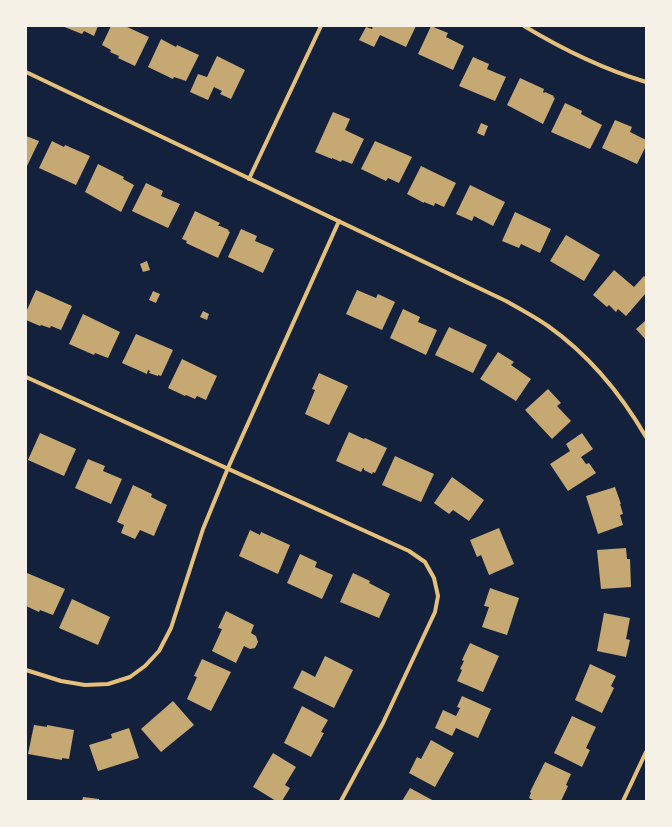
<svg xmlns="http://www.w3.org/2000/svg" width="672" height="827" viewBox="0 0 672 827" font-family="'Varela Round',sans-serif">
<rect width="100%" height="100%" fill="#14213d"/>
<!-- building -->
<g fill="#c6a872">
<polygon points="62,26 98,26 94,36 84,31 82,34"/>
<polygon points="111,26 125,26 149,37 135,66 118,58 119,56 110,52 111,50 102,45"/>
<polygon points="373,26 416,26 406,47 380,35 374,47 359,40 366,27 372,29"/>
<polygon points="431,26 448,33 446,37 464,46 453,70 418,54"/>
<polygon points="161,39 176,47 177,45 199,55 186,81 174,77 173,79 148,67"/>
<polygon points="217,56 245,70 231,99 220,94 222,91 214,87 208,100 190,92 198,74 207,77"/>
<polygon points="473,57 489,64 487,69 506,77 495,101 459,86"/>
<polygon points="520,78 544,89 543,92 544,93 545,92 554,96 553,97 555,98 543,124 507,105"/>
<polygon points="565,103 582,111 581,114 602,125 590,149 551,132"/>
<polygon points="333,112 350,119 345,130 364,139 352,164 342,160 341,162 332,158 332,159 315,152"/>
<polygon points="615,120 632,127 630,132 646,140 646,146 637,164 602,148"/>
<polygon points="481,123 488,126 484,136 477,133"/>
<polygon points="26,136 39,141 27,166 26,165"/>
<polygon points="52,141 64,147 65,145 90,156 76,185 39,168"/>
<polygon points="375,141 412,157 399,183 388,178 386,181 361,169"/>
<polygon points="98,164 124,177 123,179 134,185 121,212 85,192"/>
<polygon points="421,166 456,183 444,207 435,203 434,206 424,202 424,203 407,194"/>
<polygon points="146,183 163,191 161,196 180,204 168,228 132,211"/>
<polygon points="470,185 505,202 493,226 474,216 472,221 456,214"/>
<polygon points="195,211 220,223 218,226 220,226 229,230 228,231 230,232 218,258 186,243 187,241 182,239"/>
<polygon points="515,212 551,229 540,253 521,244 519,248 502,241"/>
<polygon points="241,229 257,236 255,241 274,249 263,273 228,257"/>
<polygon points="566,235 600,255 584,281 550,261"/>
<polygon points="147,261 150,270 143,272 140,264"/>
<polygon points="614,270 634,287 644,276 646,278 646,293 626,316 618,309 616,312 609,305 607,307 593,295"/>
<polygon points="36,290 72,306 61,330 51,326 50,328 41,325 40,326 26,320 26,312"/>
<polygon points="357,290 376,298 378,294 395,302 382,330 346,314"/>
<polygon points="153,291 160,294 156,303 149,300"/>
<polygon points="403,309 420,317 418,322 437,330 426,355 390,338"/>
<polygon points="203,311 209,314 207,320 200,317"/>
<polygon points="83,314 120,332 108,358 95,353 94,355 69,344"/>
<polygon points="646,320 646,340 636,329"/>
<polygon points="449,327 487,345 473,373 435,355"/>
<polygon points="136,334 173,350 161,376 158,375 158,376 149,373 150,371 148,370 147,374 122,363"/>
<polygon points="498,352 514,362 511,365 531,379 516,401 480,379"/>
<polygon points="182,359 217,376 206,400 197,396 195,399 186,395 185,396 168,388"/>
<polygon points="319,373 348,386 329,425 305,414 315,390 312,389"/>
<polygon points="548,389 561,403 557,406 571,421 552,439 525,410"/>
<polygon points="349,432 364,439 365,438 387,448 375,473 373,472 372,474 364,470 364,468 363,468 361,472 336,461"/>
<polygon points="40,433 76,449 64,476 28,460"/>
<polygon points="582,433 593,449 581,457 586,464 589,463 596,473 568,491 550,464 570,451 566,444"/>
<polygon points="395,456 434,474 421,502 382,485"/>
<polygon points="88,459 105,466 103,471 122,479 111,504 75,488"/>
<polygon points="452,477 484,500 469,521 453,510 449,514 434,503"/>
<polygon points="133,485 152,494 151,497 167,505 154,536 140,530 135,539 121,533 124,525 117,522"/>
<polygon points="615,487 621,504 620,504 623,514 620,515 623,525 598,534 586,496"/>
<polygon points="499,528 514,564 489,575 481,555 477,557 470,540"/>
<polygon points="250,530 260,535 261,532 290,545 278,574 239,556"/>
<polygon points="626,548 627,559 630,559 631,587 601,589 597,550"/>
<polygon points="300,554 317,562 315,567 333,575 322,599 287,583"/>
<polygon points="27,573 65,589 53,615 40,610 39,612 26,606"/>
<polygon points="353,573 370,581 369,583 390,594 379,618 340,602"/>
<polygon points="490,588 519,598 507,635 482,627 489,607 484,606"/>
<polygon points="72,599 110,617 98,645 59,628"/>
<polygon points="226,611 254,625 251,633 256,636 258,642 255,648 250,649 244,646 236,663 212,651 222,629 218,628"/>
<polygon points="604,613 630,618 626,639 630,640 626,657 597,651"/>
<polygon points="470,643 499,656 483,692 457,681 462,670 460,669 464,661 462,660"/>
<polygon points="325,656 353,670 334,708 293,688 302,670 315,677"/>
<polygon points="202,659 231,672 211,711 187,699 197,677 194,676"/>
<polygon points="590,664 616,676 611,686 614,688 602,713 575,700"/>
<polygon points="462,696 491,709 478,738 456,728 452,736 435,728 443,710 456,716 460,708 457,707"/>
<polygon points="173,701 194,725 161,752 141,729"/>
<polygon points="302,706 328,720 321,732 324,733 311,757 284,743"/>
<polygon points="572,716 596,727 586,748 590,750 582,767 554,753"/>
<polygon points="34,725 47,727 47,725 74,730 69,759 62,758 62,760 28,754"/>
<polygon points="129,728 139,758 98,771 89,745 112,738 111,734"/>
<polygon points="431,740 454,753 435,787 409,773 417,757 421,759"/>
<polygon points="273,753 296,767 285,785 290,788 282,801 276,801 253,787"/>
<polygon points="545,762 571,774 566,785 568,786 561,801 535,801 529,798 531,793 530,792"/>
<polygon points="410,788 434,801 402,801"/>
<polygon points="83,797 99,799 99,801 82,801"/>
</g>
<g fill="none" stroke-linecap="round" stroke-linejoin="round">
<!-- minor -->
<g stroke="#e5c07b" stroke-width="4">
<path d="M524,26C562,49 603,69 646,82"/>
<path d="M26,72L506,301C520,309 535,317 548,326C589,355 621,394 646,437"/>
<polyline points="249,179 321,26"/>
<polyline points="26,377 409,551 425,562 434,578 438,596 435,612 383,723 341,801"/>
<polyline points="26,670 61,681 85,685 108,684 130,677 145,666 159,651 171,628 203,529 228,468 339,221"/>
<polyline points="623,801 646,752"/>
</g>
</g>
<!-- border -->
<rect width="672" height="827" fill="none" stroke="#f6f1e7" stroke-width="54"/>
</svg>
